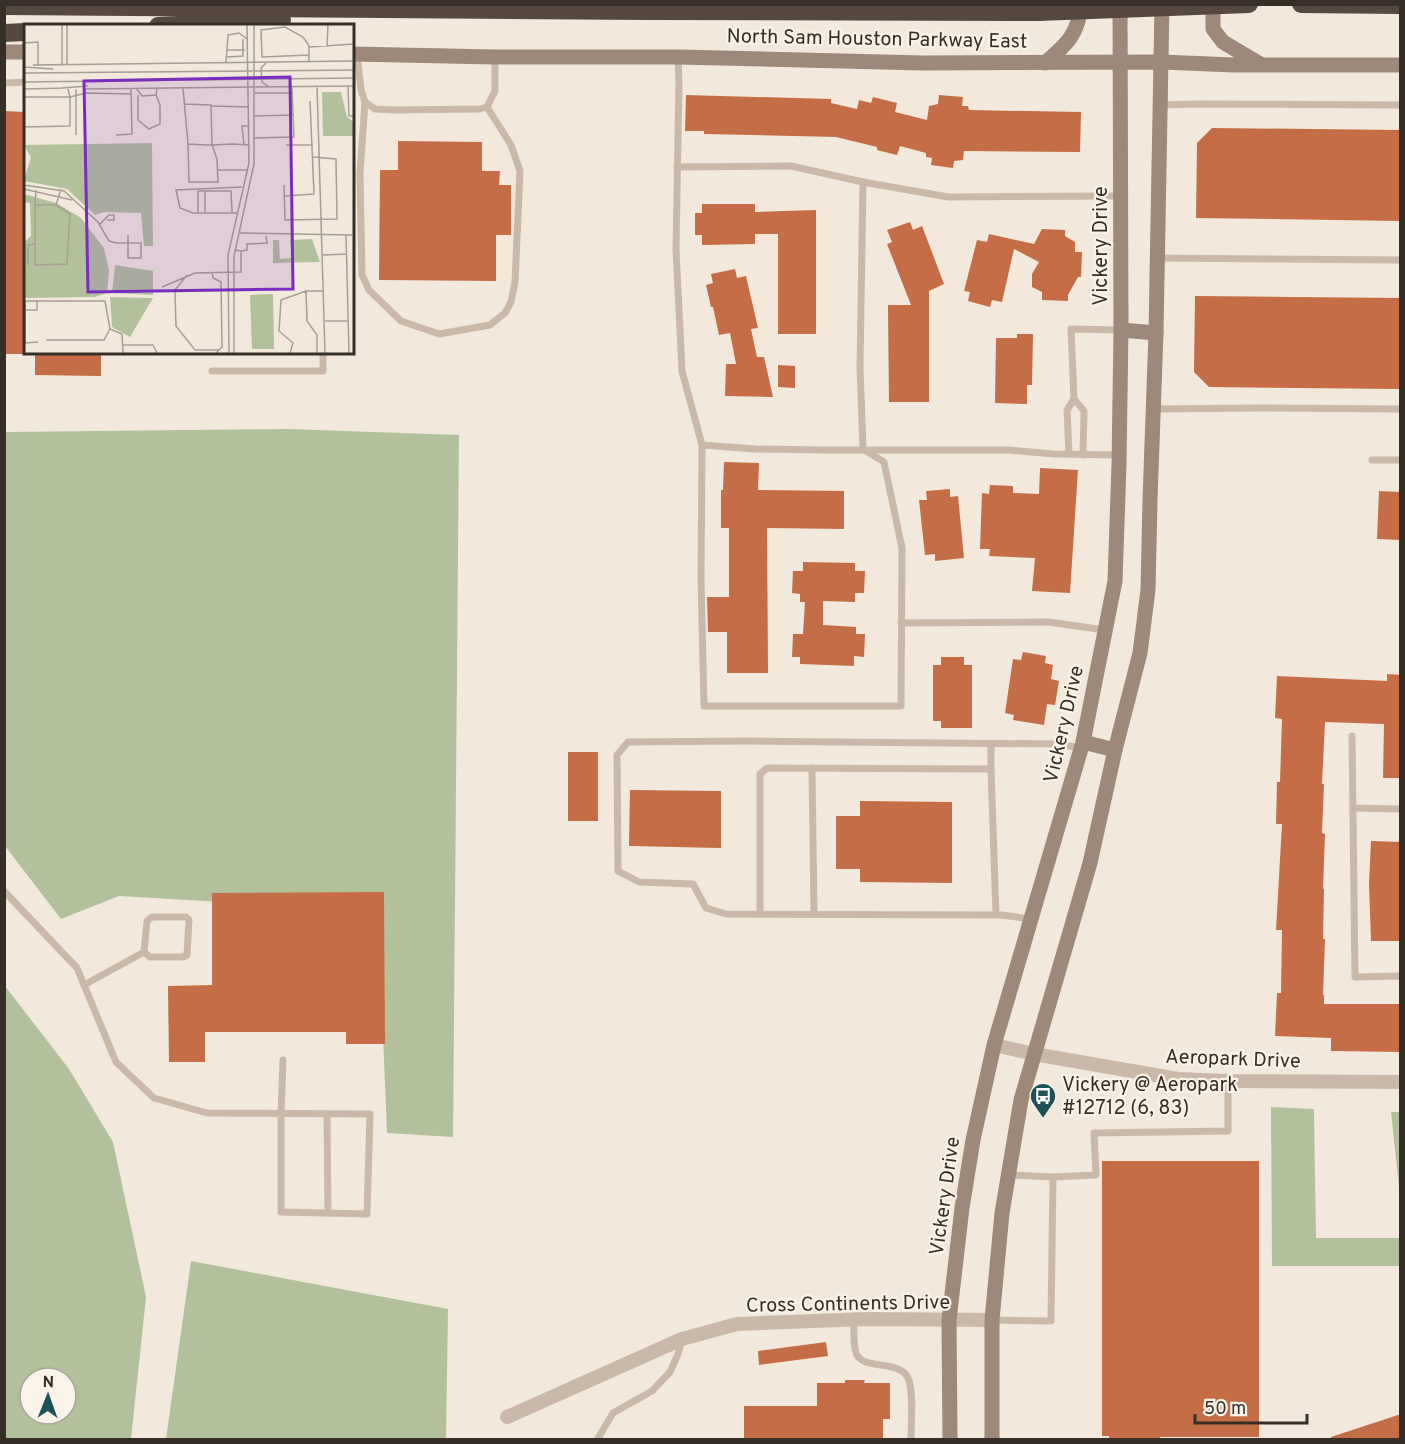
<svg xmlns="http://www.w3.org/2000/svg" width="1405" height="1444" viewBox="0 0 1405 1444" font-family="Overpass,sans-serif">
<rect width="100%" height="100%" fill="#f2e9dc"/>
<!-- green -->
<g fill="#b2c19c" fill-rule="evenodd">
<polygon points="288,429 459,435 453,1137 387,1133 378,911 119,896 61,919 5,846 5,432"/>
<path d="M5,986L69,1069L113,1142L146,1297L131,1439H5ZM30,1378H66V1414H30Z"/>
<polygon points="1271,1107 1314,1109 1316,1238 1400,1238 1400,1266 1272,1266"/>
<polygon points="1391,1112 1400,1112 1400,1196"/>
<polygon points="191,1261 448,1309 446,1439 166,1439"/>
</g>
<!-- building -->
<g fill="#c46d47">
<polygon points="686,95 831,99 831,103 857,109 859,100 871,103 873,97 897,103 895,112 927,120 929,106 938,104 939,95 963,97 962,106 968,106 969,110 1081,112 1080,152 964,151 963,160 954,161 953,168 931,165 932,158 926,157 926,153 900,146 897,155 877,150 877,147 836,137 704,134 704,131 685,131"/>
<polygon points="4,111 26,112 26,354 4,354"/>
<polygon points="1212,128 1401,130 1401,221 1196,218 1197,143"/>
<polygon points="398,141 482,142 482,171 500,171 499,185 511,185 511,235 496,235 496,281 379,280 380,170 398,170"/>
<polygon points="702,204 755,204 755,212 816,210 816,334 778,334 778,234 755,234 755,244 702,245 702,235 695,235 695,213 702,213"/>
<polygon points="910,222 913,230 922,226 944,284 929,291 929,402 889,402 888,305 911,305 887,244 892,242 887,230"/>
<polygon points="1042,229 1065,230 1065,236 1075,242 1075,252 1082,252 1081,277 1078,277 1068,295 1068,301 1042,300 1042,292 1032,287 1032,274 1039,262 1014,249 1002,302 992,300 990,307 968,301 970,292 964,291 977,240 987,242 989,234 1034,244"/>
<polygon points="735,269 737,278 746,276 758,328 751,329 757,357 764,357 773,397 725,396 726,364 736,364 730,333 719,335 713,307 711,307 706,285 713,283 711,274"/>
<polygon points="1195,296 1401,298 1401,389 1209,387 1194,372"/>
<polygon points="1017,334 1033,334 1032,385 1027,385 1027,404 995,403 996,338 1017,338"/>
<polygon points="35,352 101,352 101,376 35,375"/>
<polygon points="778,365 795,366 795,388 778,387"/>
<polygon points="724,462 759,463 758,490 844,491 844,529 767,528 768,673 727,673 727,632 708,632 707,597 729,597 729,528 721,528 721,490 723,490"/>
<polygon points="1040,468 1078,470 1070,593 1032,591 1035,558 989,556 990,549 980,549 982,493 989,494 990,485 1013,486 1013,493 1039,494"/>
<polygon points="950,489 950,497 958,496 964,558 935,561 935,554 925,555 919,500 927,500 926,491"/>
<polygon points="1379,491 1401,492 1401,540 1377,539"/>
<polygon points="803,562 855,563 855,571 865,571 864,593 855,593 855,602 823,601 823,625 856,627 856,634 865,634 864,657 854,656 854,666 800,664 800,657 792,657 793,634 803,634 805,602 800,602 800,594 792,593 793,571 803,571"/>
<polygon points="1023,652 1046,656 1045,663 1053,665 1051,679 1059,681 1055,705 1047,704 1044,725 1013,720 1014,715 1005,713 1013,659 1021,660"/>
<polygon points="941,657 964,657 964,665 972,665 972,728 941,728 941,721 933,721 933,665 941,665"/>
<polygon points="1387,674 1401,675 1401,778 1383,778 1384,724 1325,722 1322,784 1324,784 1322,833 1325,834 1323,889 1324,889 1323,939 1325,939 1323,995 1324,995 1324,1004 1401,1004 1401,1052 1331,1051 1331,1038 1275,1036 1277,993 1281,993 1282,930 1276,930 1282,824 1276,824 1277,782 1280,782 1282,719 1275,718 1277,676 1387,681"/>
<rect x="568" y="752" width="30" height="69"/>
<polygon points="630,790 721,791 721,848 629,846"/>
<polygon points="860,801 952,802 952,883 860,882 860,869 836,869 836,816 860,816"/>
<polygon points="1371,841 1401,842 1401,941 1371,941 1369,884"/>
<polygon points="384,892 385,1044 346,1044 346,1032 205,1032 205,1062 169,1062 168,986 212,985 212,893"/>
<polygon points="1102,1161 1259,1161 1259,1437 1160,1437 1160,1440 1109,1440 1109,1436 1102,1436"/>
<polygon points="826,1342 828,1356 759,1365 758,1351"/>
<polygon points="845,1380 865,1380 864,1383 890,1383 890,1419 883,1419 883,1440 744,1440 744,1406 817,1406 817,1383 845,1383"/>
<polygon points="1401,1414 1401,1440 1331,1440 1331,1437"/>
</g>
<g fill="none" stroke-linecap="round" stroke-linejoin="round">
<!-- service -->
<g stroke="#cab9a8" stroke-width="7">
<polyline points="357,54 361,90 365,102 375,109 394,110 480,109 487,107 495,91 495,57"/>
<polyline points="678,57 679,84 676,249 682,371 702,445"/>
<polyline points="4,83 26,82"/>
<polyline points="365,102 360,174 362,275 369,290 401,321 439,334 490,325 505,313 511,302 515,282 520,171 511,145 487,107"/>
<polyline points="1160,105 1198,104 1400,105"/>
<polyline points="677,167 791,166 863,182 860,367 863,449 884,462 902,548 901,706 704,706 701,578 702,445 755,449 825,450 1008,450 1054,454 1119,455"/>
<polyline points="863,182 948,197 1121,196"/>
<polyline points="1157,258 1400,260"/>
<polyline points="212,371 323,371 323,352"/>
<polyline points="1074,399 1084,411 1083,455"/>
<polyline points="1154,409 1256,408 1400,409"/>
<polyline points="1069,454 1067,410 1074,399 1071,329 1121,330"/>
<polyline points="1372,460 1400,460"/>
<polyline points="901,623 1048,622 1105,630"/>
<polyline points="1352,736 1355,977 1400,976"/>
<polyline points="991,744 991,769"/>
<polyline points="812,768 814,914"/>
<polyline points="1353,808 1400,809"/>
<polyline points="4,891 77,968 116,1062 154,1098 207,1113 370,1114 367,1214 281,1212 281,1114 283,1060"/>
<polyline points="760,914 760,774 767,768 991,769 996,915"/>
<polyline points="1031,919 1002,915 726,914 706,908 693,884 639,882 618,871 617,755 628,742 749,741 1056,744 1082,748"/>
<polyline points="84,985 144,952 147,921 152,917 186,917 189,920 187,955 183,957 150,957 144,952"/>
<polyline points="327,1114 328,1213"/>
<polyline points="1053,1177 1096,1175 1094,1133 1228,1131 1228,1081"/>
<path d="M854,1320C854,1330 853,1343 856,1353C862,1371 899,1359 908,1378C914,1390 911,1425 911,1440"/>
<polyline points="992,1320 1051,1321 1053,1177 1009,1175"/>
<polyline points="597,1440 613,1413 652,1391 670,1372 678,1354 682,1339"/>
</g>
<!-- minor -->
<g stroke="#cab9a8" stroke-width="14">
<polyline points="994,1045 1034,1054 1178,1079 1228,1081 1400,1082"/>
<polyline points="507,1417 682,1339 737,1324 866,1319 992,1320"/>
</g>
<!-- secondary -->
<g stroke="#9d8879" stroke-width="15">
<polyline points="1213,4 1213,29 1223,42 1260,64"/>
<polyline points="4,52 26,52"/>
<polyline points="352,54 495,57 678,57 923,63 1161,62 1234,65 1400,65"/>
<path d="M1045,63C1066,45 1079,34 1081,4"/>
<polyline points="1121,330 1156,333"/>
<polyline points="1083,742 1115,750"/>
<polyline points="950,1440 949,1320 962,1208 973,1140 994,1045 1083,742 1115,581 1119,465 1121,330 1120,4"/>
<polyline points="992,1440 992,1320 1002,1213 1021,1100 1090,863 1115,750 1140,653 1148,590 1150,500 1156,333 1162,4"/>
</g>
<!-- motorway -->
<g stroke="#57483f" stroke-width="18">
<polyline points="1301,4 1400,5"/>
<polyline points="4,6 647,11 1038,12"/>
<polyline points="158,26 282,20"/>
<polyline points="4,33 26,32"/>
</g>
<!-- motorway-bridge -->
<polyline stroke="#57483f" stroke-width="18" points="1038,12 1249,4"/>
</g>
<!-- icons -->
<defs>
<g id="bus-pin" transform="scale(1.35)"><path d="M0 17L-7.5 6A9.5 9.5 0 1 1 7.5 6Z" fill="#1e5158" stroke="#f9f3e8"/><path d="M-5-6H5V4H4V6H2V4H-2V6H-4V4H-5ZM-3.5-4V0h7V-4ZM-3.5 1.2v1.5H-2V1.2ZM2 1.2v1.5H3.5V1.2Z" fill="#fff"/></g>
</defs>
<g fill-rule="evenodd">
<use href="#bus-pin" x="1043" y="1096"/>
</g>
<g text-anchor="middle" stroke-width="4.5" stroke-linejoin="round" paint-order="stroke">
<!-- street labels -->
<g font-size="20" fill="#372e28" stroke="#f9f3e8">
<text transform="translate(877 38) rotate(1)" y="7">North Sam Houston Parkway East</text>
<text transform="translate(1100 246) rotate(-90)" y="7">Vickery Drive</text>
<text transform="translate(1063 724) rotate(-77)" y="7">Vickery Drive</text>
<text transform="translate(1233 1058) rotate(2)" y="7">Aeropark Drive</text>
<text transform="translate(944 1196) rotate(-82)" y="7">Vickery Drive</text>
<text transform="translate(848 1303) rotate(-1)" y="7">Cross Continents Drive</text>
</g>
<!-- poi labels -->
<g font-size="20" fill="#372e28" stroke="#f9f3e8" text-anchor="start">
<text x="1062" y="1091">Vickery @ Aeropark<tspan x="1062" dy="23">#12712 (6, 83)</tspan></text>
</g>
</g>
<!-- overview -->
<g transform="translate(24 24)">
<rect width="330" height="330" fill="#f2e9dc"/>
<path d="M298,68H317L323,93L330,98V112H299ZM128,119L129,222H120L117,189L80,188L71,191L43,165L0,157L7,133L0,121ZM0,170L32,179L57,194L80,224L85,246L83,269L71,273L0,274V218L7,212L6,179L0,178ZM288,215L296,238L249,239V216H255L256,235L269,234L266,216ZM91,241L129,247V271L88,269ZM249,270L250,325H228L226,271ZM86,273L129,274L106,313L88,303Z" fill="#b2c19c"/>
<path fill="none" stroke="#a79e94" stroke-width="1.5" d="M43,1V41M0,19L14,18V41M285,23L330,20M303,23L304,1M202,26H221M285,31L238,33L237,6L261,3L279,13L284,20L285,23V38M202,33L219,32V15M202,38L204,11L215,9L223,15M242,39L237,44L238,58L245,63M9,41L330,37M38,41V1M0,43L29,45M0,49L330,46M0,58L330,54M293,62L301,329M324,62L325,92H330M38,64L64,62M112,64L118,72L132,71L133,64M159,64L164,120M0,65L39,64M44,65L46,73L62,69L107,70M52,65V111M60,65L330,62M231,69H268M114,71V96L125,105L136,100V81L132,71M0,73H46V102L0,103M160,80L187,81L188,121L193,135L194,158H165L164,120L182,121H188L209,120L225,121M188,82L225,83M230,92L270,91M92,111L108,110L107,64M230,114L270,113L268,63M220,121L218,102H224M262,121H289M194,146H223M0,161L40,167L74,198L85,217L93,219H117V234H104V211M260,161L261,196L313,195L312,135L289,133M0,165L48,176M12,166L11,181H32L37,165M181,167V189M260,172L290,170L286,77M11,181V241L43,240L46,190L32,181M174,189V167H207L208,188M213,189H169L156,184L152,166L218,163M75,201L85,191H90V196H83M216,209L328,211M322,211L325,329M217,227L223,226V220L243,219L242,212M299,231L323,230M4,241V221L11,220M188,248L189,254L197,258L198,323L192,329M163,251L151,266L152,302L171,326H195M138,263L171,249L217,248V227L211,226M282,267L283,297L293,311V329M1,286H13V276M301,297H325M22,316H80L86,305M14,318L1,319V277H81L86,305L98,310L99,329M99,321H129L133,329M205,329L204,231L225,139L223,1M210,329V232L230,140V1M266,329L269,319L255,307L257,276L282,267H300"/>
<path fill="#7b2cbf" fill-opacity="0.15" stroke="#7b2cbf" stroke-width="3" d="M266,53L269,265L64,268L60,57Z"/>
<rect width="330" height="330" fill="none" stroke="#372e28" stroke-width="3"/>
</g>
<!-- border -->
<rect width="1405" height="1444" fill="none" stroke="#372e28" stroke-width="12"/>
<!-- north arrow -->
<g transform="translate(48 1396) rotate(1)"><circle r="28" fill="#f9f3e8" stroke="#aba49b" stroke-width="1.5"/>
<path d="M0-4.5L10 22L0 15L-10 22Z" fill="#1e5158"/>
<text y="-9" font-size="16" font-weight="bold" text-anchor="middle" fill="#372e28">N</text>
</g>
<!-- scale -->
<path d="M1195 1414v9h112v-9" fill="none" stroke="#372e28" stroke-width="3"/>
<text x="1204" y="1414" font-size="18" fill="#372e28" stroke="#f9f3e8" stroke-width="4.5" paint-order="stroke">50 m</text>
</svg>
